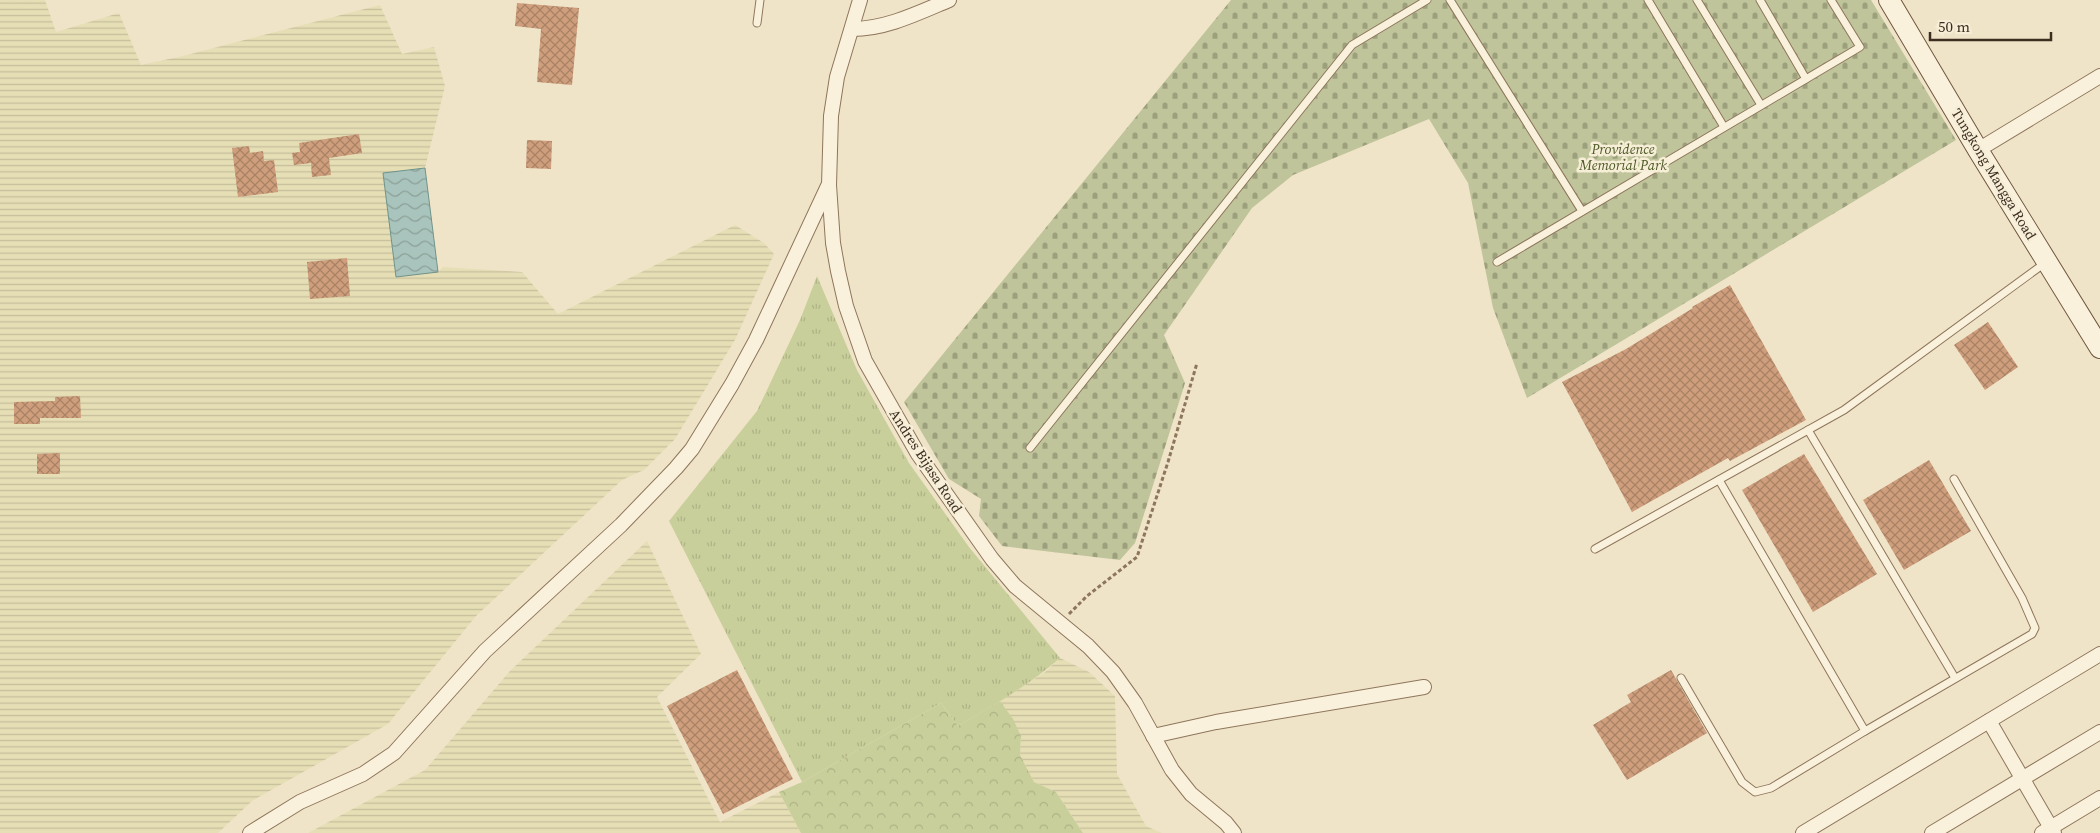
<svg xmlns="http://www.w3.org/2000/svg" width="2100" height="833" viewBox="0 0 2100 833" font-family="'Source Serif 4',serif">
<defs>
<pattern id="farmland-rules" width="6" height="5" patternUnits="userSpaceOnUse" patternTransform="scale(1.25)"><rect width="6" height="5" fill="#e6deb5"/><path d="M0 2.5h6" fill="none" stroke="#c6bf9b"/></pattern>
<pattern id="grass-tufts" width="24" height="20" patternUnits="userSpaceOnUse" patternTransform="scale(1.25)"><rect width="24" height="20" fill="#c9cf9b"/><path d="M3 7l-1-3M5 7V3M7 7l1-3M15 17l-1-3M17 17v-4M19 17l1-3" fill="none" stroke="#aeb285"/></pattern>
<pattern id="forest-crowns" width="20" height="18" patternUnits="userSpaceOnUse" patternTransform="scale(1.25)"><rect width="20" height="18" fill="#c9cf9b"/><path d="M2 6a3 3 0 1 1 6 0M12 15a3 3 0 1 1 6 0" fill="none" stroke="#aeb285"/></pattern>
<pattern id="cemetery-stones" width="16" height="16" patternUnits="userSpaceOnUse" patternTransform="scale(1.25)"><rect width="16" height="16" fill="#bfc49a"/><path d="M2 7V4a2 2 0 0 1 4 0v3zM10 15v-3a2 2 0 0 1 4 0v3z" fill="#9ca07d"/></pattern>
<pattern id="water-waves" width="16" height="10" patternUnits="userSpaceOnUse" patternTransform="scale(1.25)"><rect width="16" height="10" fill="#a9c4bc"/><path d="M0 5q4-4 8 0t8 0" fill="none" stroke="#8ba098"/></pattern>
<pattern id="building-cross-hatch" width="8" height="8" patternUnits="userSpaceOnUse" patternTransform="scale(1.25)"><rect width="8" height="8" fill="#cf9f7d"/><path d="M0 0l8 8M0 8l8-8" fill="none" stroke="#a98266"/></pattern>
</defs>
<rect width="100%" height="100%" fill="#f0e4c8"/>
<!-- farmland -->
<g fill="url(#farmland-rules)">
<polygon points="0,0 45,0 56,32 119,13 141,65 183,56 380,5 402,54 434,47 445,86 425,168 383,174 438,272 443,267 522,272 558,314 735,225 764,243 774,254 735,340 675,439 644,470 622,480 476,616 388,724 252,801 218,833 0,833"/>
<polygon points="647,541 701,654 657,697 720,822 779,792 801,833 308,833 425,770 510,671"/>
<polygon points="1060,658 1089,672 1115,696 1117,774 1146,826 1162,833 1083,833 1056,792 1034,782 1020,755 1021,736 1000,701 1045,672"/>
</g>
<!-- grass -->
<path fill="url(#grass-tufts)" d="M817,276L857,370L909,463L969,547L1060,658C1030,685 993,705 958,726L941,703L802,782L669,521L757,411L800,320Z"/>
<!-- forest -->
<polygon fill="url(#forest-crowns)" points="1000,701 1013,719 1021,736 1020,755 1034,782 1056,792 1083,833 801,833 779,792 802,782 941,703 958,726"/>
<!-- cemetery -->
<polygon fill="url(#cemetery-stones)" points="1231,0 1871,0 1956,140 1527,398 1493,308 1468,183 1429,119 1293,175 1252,208 1164,335 1185,383 1135,543 1120,560 1002,546 979,516 981,499 949,479 904,402"/>
<!-- water -->
<polygon fill="url(#water-waves)" stroke="#6f938a" points="425,168 438,272 396,277 383,173"/>
<!-- building -->
<g fill="url(#building-cross-hatch)">
<polygon points="517,3 579,8 572,85 537,82 541,29 515,26"/>
<polygon points="359,134 362,153 329,158 331,175 312,177 311,163 294,165 292,153 300,152 299,143"/>
<polygon points="527,140 552,141 551,169 526,168"/>
<polygon points="249,146 250,153 263,151 264,161 274,160 278,192 238,197 232,148"/>
<polygon points="347,258 350,296 310,299 307,262"/>
<polygon points="1730,285 1806,420 1730,461 1728,458 1632,512 1562,382 1626,349 1693,308 1692,307"/>
<polygon points="1988,322 2018,367 1985,390 1954,345"/>
<polygon points="80,396 81,418 40,418 40,424 14,424 14,402 55,401 55,397"/>
<polygon points="60,453 60,474 37,474 37,454"/>
<polygon points="1804,454 1877,574 1813,612 1742,490"/>
<polygon points="1929,460 1971,531 1904,570 1863,500"/>
<polygon points="737,670 793,779 723,814 667,706"/>
<polygon points="1671,670 1707,733 1627,780 1593,725 1631,702 1627,695"/>
</g>
<g fill="none" stroke-linecap="round" stroke-linejoin="round">
<!-- lane casing -->
<g stroke="#8d765c" stroke-width="9">
<g id="lane">
<polyline points="1450,0 1582,211"/>
<polyline points="1648,0 1724,127"/>
<polyline points="1697,0 1761,105"/>
<polyline points="1760,0 1806,79"/>
<polyline points="757,23 760,0"/>
<polyline points="1497,262 1860,47 1831,0"/>
<polyline points="1808,430 1955,678"/>
<polyline points="1030,448 1352,45 1427,0"/>
<polyline points="1595,549 1844,410 2045,263"/>
<polyline points="1681,678 1742,782 1755,792 1771,788 1865,731 1719,480"/>
<polyline points="1865,731 2032,634 2035,628 2022,598 1954,479"/>
</g>
</g>
<!-- street casing -->
<g stroke="#8d765c" stroke-width="16">
<g id="street">
<polyline points="860,0 837,77 831,116 829,185 833,243 838,271 846,306 865,361 918,454 992,559 1015,586 1088,646 1113,672 1135,703 1172,770 1191,794 1226,823 1234,833"/>
<path d="M852,29C886,29 918,13 949,0"/>
<polyline points="1978,150 2100,76"/>
<polyline points="1989,721 2054,833"/>
<polyline points="1153,736 1216,722 1424,687"/>
<polyline points="250,833 300,802 363,774 394,753 485,651 621,525 676,468 692,449 732,384 756,340 828,186"/>
<polyline points="1803,833 2100,654"/>
<polyline points="1932,833 2100,732"/>
<polyline points="2042,833 2100,798"/>
</g>
</g>
<!-- secondary casing -->
<g stroke="#6f573f" stroke-width="22">
<polyline id="secondary" points="1889,0 1978,150 2100,348"/>
</g>
<!-- path -->
<polyline stroke="#8d765c" stroke-width="3" stroke-dasharray="4 2.5" stroke-linecap="butt" points="1069,614 1087,596 1137,557 1168,462 1197,363"/>
<!-- lane -->
<use href="#lane" stroke="#faf1dc" stroke-width="7"/>
<!-- street -->
<use href="#street" stroke="#faf1dc" stroke-width="14"/>
<!-- secondary -->
<use href="#secondary" stroke="#faf1dc" stroke-width="20"/>
</g>
<g text-anchor="middle" stroke-width="5" stroke-linejoin="round" paint-order="stroke">
<!-- park labels -->
<g font-size="14" font-style="italic" fill="#4d5a26" stroke="#f7eed8">
<text x="1623" y="154">Providence<tspan x="1623" dy="16">Memorial Park</tspan></text>
</g>
<!-- street labels -->
<g font-size="14" fill="#3d2e20" stroke="#f7eed8">
<text transform="translate(1994 174) rotate(59)" y="5">Tungkong Mangga Road</text>
<text transform="translate(926 461) rotate(57)" y="5">Andres Bijasa Road</text>
</g>
</g>
<!-- scale -->
<path d="M1930 32v8h121v-8" fill="none" stroke="#3d2e20" stroke-width="2.5"/>
<text x="1938" y="32" font-size="15" fill="#3d2e20" stroke="#f7eed8" stroke-width="4" paint-order="stroke">50 m</text>
</svg>
